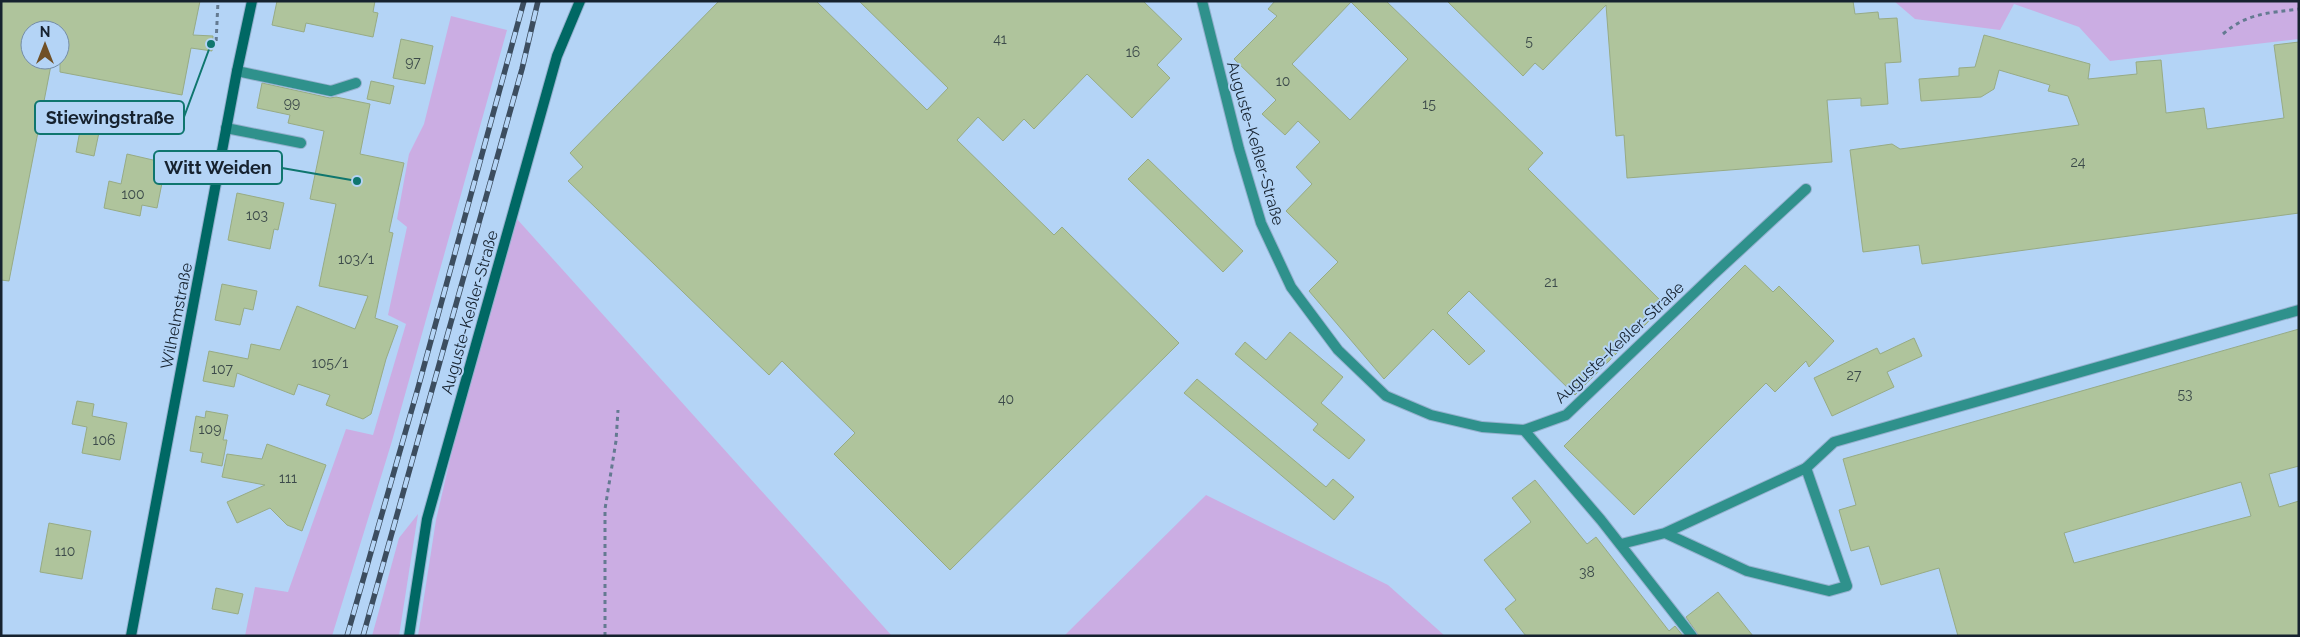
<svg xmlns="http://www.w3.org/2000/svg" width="2300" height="637" viewBox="0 0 2300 637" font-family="Raleway,sans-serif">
<rect width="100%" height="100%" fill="#b4d4f6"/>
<!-- green -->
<g fill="#cbade3">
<polygon points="1894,1 2299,1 2299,39 2110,61 2079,27 2014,4 2000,30 1915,19"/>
<polygon points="451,16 507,30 392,441 332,636 245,636 255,587 288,592 346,429 373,435 406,324 388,315 407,227 397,219 409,154 424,124"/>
<polygon points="517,219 892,636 418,636 436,520 471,369"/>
<polygon points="1206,495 1388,585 1445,636 1064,636"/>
<polygon points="418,514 399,636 372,636 399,538"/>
</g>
<!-- building -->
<g fill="#afc49c" stroke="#97ab85" fill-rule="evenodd">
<polygon points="1,1 200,1 193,35 213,36 212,51 191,48 182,95 60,72 60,30 30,30 30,60 52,60 9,281 1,280"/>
<polygon points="277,1 375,1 373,12 378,13 373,37 306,23 304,32 272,25"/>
<polygon points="719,1 816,1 927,110 948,88 859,1 1143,1 1182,39 1157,65 1170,78 1132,118 1087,74 1034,129 1024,119 1003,141 978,117 957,140 1054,235 1062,227 1179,343 950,570 834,454 855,433 782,361 769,375 568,181 583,167 570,153"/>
<path d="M1275,1H1386L1543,153L1528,169L1665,305L1575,395L1469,291L1447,313L1485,351L1469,365L1433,329L1384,379L1309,291L1338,262L1286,211L1312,184L1296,167L1320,142L1298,121L1285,135L1262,114L1276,100L1234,59L1277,16L1268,9ZM1351,2L1408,59L1350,120L1292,64Z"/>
<polygon points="1447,1 1853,1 1855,14 1878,12 1879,19 1897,18 1901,62 1885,63 1888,104 1861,106 1861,98 1827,100 1832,162 1627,178 1624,135 1616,136 1606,5 1543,70 1535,63 1523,76"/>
<polygon points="1984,35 2090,64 2088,79 2137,74 2136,62 2161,60 2166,113 2204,108 2207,129 2284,118 2274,45 2299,42 2299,213 1922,264 1919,245 1863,252 1850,150 1892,144 1900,149 2079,125 2068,96 2048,91 2050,85 1999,70 1994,89 1981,97 1921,101 1919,79 1959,76 1959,68 1975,67"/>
<polygon points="401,39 433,46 425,84 393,78"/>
<polygon points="371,81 394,86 390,104 367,99"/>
<polygon points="262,83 330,98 336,97 370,104 360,154 404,163 389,232 393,233 375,318 398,326 386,359 371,414 363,419 326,405 330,395 298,384 294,395 237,373 234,387 203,381 209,351 248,359 251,344 280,350 297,306 355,329 368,296 319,286 336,204 310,199 324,131 288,123 290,115 257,108"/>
<polygon points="82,120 101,123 94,156 76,152"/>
<polygon points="127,154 166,163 157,208 142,205 140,216 104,208 109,181 121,184"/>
<polygon points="1148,159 1243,251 1223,272 1128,179"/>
<polygon points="237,193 284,203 278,230 274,229 270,249 228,240"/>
<polygon points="1745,265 1773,292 1779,286 1834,341 1809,367 1806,361 1775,392 1766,383 1634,515 1564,446"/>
<polygon points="222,284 257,291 253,310 244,308 240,325 215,320"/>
<path d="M2299,329V466L2269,474L2279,507L2299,501V636H1958L1939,568L1881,585L1869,546L1851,551L1839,510L1856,505L1843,459ZM2241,482L2251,516L2074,563L2064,533Z"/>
<polygon points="1290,332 1343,377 1321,403 1365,440 1349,459 1313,430 1318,424 1235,354 1245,342 1266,360"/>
<polygon points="1914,338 1922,356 1887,372 1894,387 1832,416 1814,378 1877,348 1880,354"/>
<polygon points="1197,379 1326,487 1333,479 1354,497 1334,520 1184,393"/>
<polygon points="77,401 94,404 92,416 127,423 120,460 82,453 87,427 72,424"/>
<polygon points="206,411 228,415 223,440 227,440 222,466 201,462 203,453 190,451 196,416 205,418"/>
<polygon points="267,444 326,465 302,531 287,525 270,508 237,523 227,502 265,485 222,477 227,454 262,459"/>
<polygon points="1535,480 1587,544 1596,537 1669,631 1675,626 1683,636 1526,636 1505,609 1516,600 1484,560 1531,522 1512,498"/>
<polygon points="49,523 91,531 82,579 40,572"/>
<polygon points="216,588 243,594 238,614 212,609"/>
<polygon points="1718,592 1753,636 1699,636 1686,617"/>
</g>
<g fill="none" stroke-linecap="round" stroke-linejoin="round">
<!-- lane casing -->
<g stroke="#94b0ce" stroke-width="12">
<g id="lane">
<polyline points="1202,1 1239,149 1261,223 1291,287 1338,350 1386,396 1431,415 1482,427 1524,430 1566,415 1713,275 1806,189"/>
<polyline points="226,128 301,143"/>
<polyline points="1524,430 1601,520 1692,636"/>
<polyline points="1806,468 1834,442 2299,310"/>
<polyline points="1621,544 1665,533 1806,468 1847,586 1829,591 1747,571 1665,533"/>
</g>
</g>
<!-- street casing -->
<g stroke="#94b0ce" stroke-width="12">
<polyline id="street" points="237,71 331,91 356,83"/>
</g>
<!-- secondary casing -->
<g stroke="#94b0ce" stroke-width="12">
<g id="secondary">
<polyline points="131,636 237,71 252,1"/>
<polyline points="409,636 427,519 557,56 580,1"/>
</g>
</g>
<!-- path -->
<g stroke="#647a91" stroke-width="3" stroke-dasharray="4 4" stroke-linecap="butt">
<path d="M2223,34C2247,13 2269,13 2299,9"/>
<polyline points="211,44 216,44 218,1"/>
<polyline points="605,636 605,509 616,441 618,410"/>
</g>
<!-- lane -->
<use href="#lane" stroke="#2f918c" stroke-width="10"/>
<!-- street -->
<use href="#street" stroke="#2f918c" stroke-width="10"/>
<!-- secondary -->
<use href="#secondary" stroke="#006864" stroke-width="10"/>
<!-- rail casing -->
<g stroke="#3c4d5f" stroke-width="5.5">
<g id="rail">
<polyline points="347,636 418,388 524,1"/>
<polyline points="363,636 522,69 538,1"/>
</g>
</g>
<!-- rail -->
<use href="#rail" stroke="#b4d4f6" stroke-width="4" stroke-dasharray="11" stroke-linecap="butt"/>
</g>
<g text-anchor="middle" stroke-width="4" stroke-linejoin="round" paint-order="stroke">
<!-- number labels -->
<g font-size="14" fill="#3c4a4a">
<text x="1000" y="44">41</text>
<text x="1529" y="46">5</text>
<text x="1133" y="57">16</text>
<text x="413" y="67">97</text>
<text x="1283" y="86">10</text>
<text x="292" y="108">99</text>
<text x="1429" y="109">15</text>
<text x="2078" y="167">24</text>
<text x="133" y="199">100</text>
<text x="257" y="220">103</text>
<text x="356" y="264">103/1</text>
<text x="1551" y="287">21</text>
<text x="330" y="368">105/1</text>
<text x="222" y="374">107</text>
<text x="1854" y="380">27</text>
<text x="2185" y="399">53</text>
<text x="1006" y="404">40</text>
<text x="210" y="434">109</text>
<text x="104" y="445">106</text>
<text x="288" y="483">111</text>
<text x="65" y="556">110</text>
<text x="1587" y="577">38</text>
</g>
<!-- street labels -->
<g font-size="16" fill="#16222f" stroke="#b4d4f6">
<text transform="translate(1256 143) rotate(74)" y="6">Auguste-Keßler-Straße</text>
<text transform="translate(469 312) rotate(-74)" y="6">Auguste-Keßler-Straße</text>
<text transform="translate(176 316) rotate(-79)" y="6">Wilhelmstraße</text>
<text transform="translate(1619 342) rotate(-43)" y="6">Auguste-Keßler-Straße</text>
</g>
</g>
<!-- callouts -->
<path fill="none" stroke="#0f766e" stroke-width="2" d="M211 44L184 117M357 181L282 168"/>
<g fill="#0f766e" stroke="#b4d4f6" stroke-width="2">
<circle cx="211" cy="44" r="5"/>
<circle cx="357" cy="181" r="5"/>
</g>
<g fill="#b4d4f6" stroke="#0f766e" stroke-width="2">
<rect x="35" y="101" width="149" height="33" rx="5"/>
<rect x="154" y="151" width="128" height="33" rx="5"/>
</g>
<g font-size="18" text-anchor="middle" font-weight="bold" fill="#16222f">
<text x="110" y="124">Stiewingstraße</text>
<text x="218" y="174">Witt Weiden</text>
</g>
<!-- border -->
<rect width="2300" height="637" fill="none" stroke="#16222f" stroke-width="5"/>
<!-- north arrow -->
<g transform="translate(45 45)"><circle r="24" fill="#b4d4f6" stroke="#758da6"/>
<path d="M0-4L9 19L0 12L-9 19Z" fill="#705026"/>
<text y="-8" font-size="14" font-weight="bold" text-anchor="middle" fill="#16222f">N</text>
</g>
</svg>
